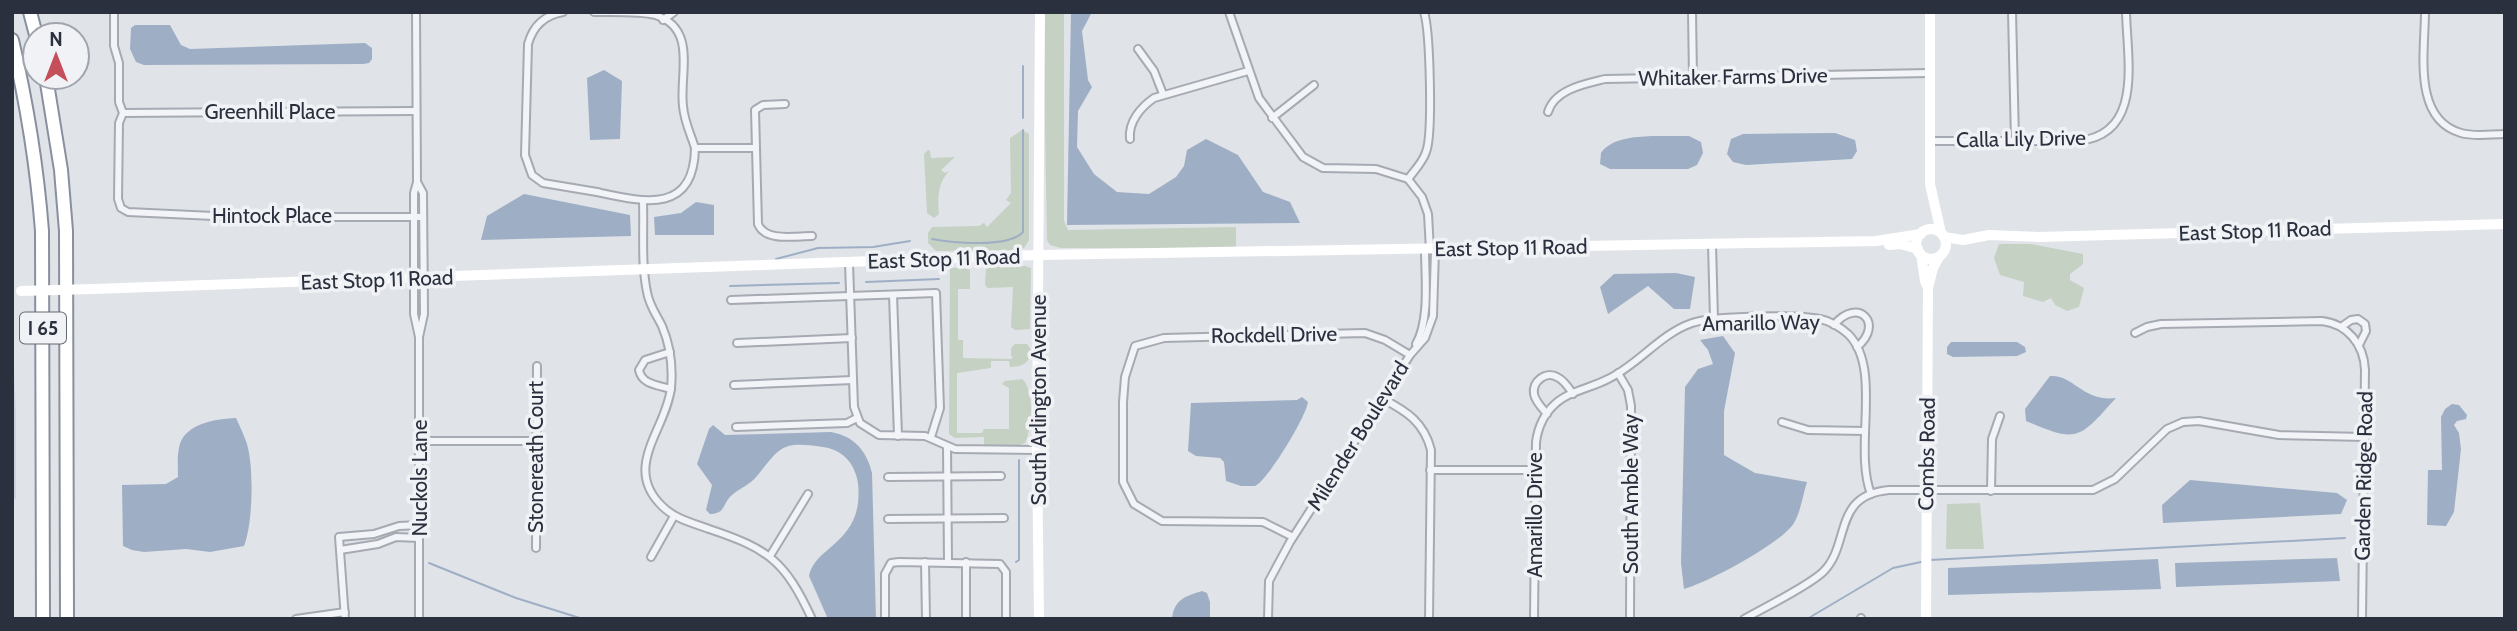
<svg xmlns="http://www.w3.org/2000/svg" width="2517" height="631" viewBox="0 0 2517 631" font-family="Cabin,sans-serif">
<rect width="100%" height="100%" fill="#e0e3e8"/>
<!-- built -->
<polygon fill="#ced2da" points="12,329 16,413 16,498 12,503"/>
<!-- green -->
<g fill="#c5d1c2">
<polygon points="1043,12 1064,12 1064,221 1068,230 1236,227 1236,248 1061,248 1050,245 1047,240"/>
<polygon points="1022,130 1029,134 1029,240 1024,248 1019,250 936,251 928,243 928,233 932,227 979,226 984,223 987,227 1011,203 1006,200 1011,193 1010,138"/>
<path d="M928,150L930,151L931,158L955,157L941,170L945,173L949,171C937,185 938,197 939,214L934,218L927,213L924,154Z"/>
<polygon points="1999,244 2031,244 2083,254 2083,264 2070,274 2070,280 2084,288 2079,307 2067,311 2055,305 2051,298 2043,302 2023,296 2024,282 2000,275 1994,258"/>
<polygon points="997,266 1025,266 1031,268 1030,329 1015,330 1011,327 1013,287 988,288 985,285 986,269"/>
<path d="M964,267L970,270V289H958V340H963V358L1011,359L1013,357L1011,356V348L1015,344H1027L1032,351C1029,363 1023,367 1010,367L1009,361H991V368L957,373V433H982L984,429H1009V388L1002,384L1005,381L1022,379C1035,390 1032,428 1025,443L1019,445L984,446V437L955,438L949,434L950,268Z"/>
<polygon points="1980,503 1984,549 1946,549 1947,504"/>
</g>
<!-- water -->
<g fill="#9eafc5">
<polygon points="1071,12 1092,12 1082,31 1088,80 1092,87 1078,111 1077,147 1094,174 1117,192 1149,194 1176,177 1184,166 1187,150 1206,139 1238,155 1263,192 1290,202 1300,223 1067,225"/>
<polygon points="170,25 181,45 190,49 365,43 372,48 372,59 369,63 363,64 144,65 136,62 130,49 131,28 135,25"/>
<polygon points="604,70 622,81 620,139 590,140 587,78"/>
<polygon points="1835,133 1855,140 1857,151 1852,159 1746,165 1733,162 1727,154 1731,139 1743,134"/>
<path d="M1651,136H1689L1701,142L1703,153L1697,165L1688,169H1610L1600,164L1601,153C1611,138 1635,137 1651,136Z"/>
<polygon points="524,194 630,215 631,236 481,240 487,216"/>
<polygon points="696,202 714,205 714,235 655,235 654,217 681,213"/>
<polygon points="1676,273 1695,277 1690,309 1674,309 1648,286 1608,314 1600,287 1614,274"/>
<path d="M1723,336L1735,353L1724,411V455L1755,473L1807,482C1803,494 1801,511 1794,523C1782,543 1707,583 1684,589L1681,563L1685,387L1698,369L1713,364L1708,350L1700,340Z"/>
<polygon points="1951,342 2017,342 2025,347 2026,352 2017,356 1953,357 1947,354 1947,347"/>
<path d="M2050,376C2073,374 2083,402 2116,398C2078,440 2078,443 2026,421L2025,409Z"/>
<path d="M1302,397L1308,402C1306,417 1268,480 1255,486H1241L1226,481L1224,462L1220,458L1196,456L1188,451L1191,403L1297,400Z"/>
<polygon points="2452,404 2459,405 2467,415 2466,419 2457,421 2454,425 2459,433 2461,449 2454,512 2446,526 2427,525 2428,470 2442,470 2441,417 2445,409"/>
<path d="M236,418C240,427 244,435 247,444C254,468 253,523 244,546L210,552L186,549L144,552L132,550L123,546L122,485L166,484L178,477C178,468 177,456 179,448C183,423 217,419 236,418Z"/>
<path d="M713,425L725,435L831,432C854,436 867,451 872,473L876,619H828L809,576C814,549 853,544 858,503C859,492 859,482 855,472C850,458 838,449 823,447C782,441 781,446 757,476C750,485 740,488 732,495C723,502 726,514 710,514L706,510L712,485L697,464L709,429Z"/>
<polygon points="2190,480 2337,493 2347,500 2341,514 2163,523 2162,505"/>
<polygon points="2337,558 2340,581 2176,587 2175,563"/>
<polygon points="2158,559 2161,589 1948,595 1948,568"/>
<path d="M1202,591L1207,593L1210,602V619H1172C1174,599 1186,596 1202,591Z"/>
</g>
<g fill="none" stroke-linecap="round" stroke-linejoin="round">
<!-- stream -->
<g stroke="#9eafc5" stroke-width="2">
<polyline points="1023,118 1023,66"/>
<path d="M932,239C953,243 1009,248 1023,232V130"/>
<polyline points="776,259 818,248 873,247 910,241"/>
<polyline points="866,282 939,279"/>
<polyline points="730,286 839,283"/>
<polyline points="1930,560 2345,538"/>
<polyline points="1016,562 1019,560 1019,460"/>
<polyline points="429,563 516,598 583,619"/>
<polyline points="1807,619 1893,568 1921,562"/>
</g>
<!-- street casing -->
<g stroke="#a6aab2" stroke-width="10">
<g id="street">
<polyline points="114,12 114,46 119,63 119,102 123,113 119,123 118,199 121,208 128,212 235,217 423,217"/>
<polyline points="416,12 417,182"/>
<path d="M563,12C545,15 533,26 528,44L525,155L532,175L543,183C561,186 579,189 597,192C643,202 694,215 695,148C691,135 684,121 683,106C679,75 698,28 655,15C641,11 609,12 594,12"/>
<polyline points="1229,12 1259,98 1303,157 1323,168 1376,169 1408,179 1422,197 1428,214 1430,250"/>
<polyline points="1692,12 1693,78"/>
<polyline points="2012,12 2015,140"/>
<path d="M2425,12C2425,51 2412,119 2461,133C2475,137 2491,134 2505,134"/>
<polyline points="663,20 674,12"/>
<polyline points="1138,49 1154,71 1163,94"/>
<path d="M785,104L763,105L755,110L758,224C765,242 795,236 812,236"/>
<path d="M1548,112C1555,89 1585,84 1605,79L1930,73"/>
<polyline points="123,113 416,111"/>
<polyline points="1272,118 1314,85"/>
<path d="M1130,139C1128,122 1141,107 1154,98L1248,71"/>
<path d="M1930,141H2078C2144,135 2127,59 2126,12"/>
<polyline points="695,148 755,148"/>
<path d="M1408,179C1414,171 1423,162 1426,152C1433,135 1430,31 1424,12"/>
<polygon points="417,182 423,193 424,314 419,337 414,314 414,193"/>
<path d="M643,202C644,231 641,263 647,292C649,305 656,314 662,326C670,345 673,367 671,388C666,430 622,467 662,506C675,519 693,523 709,529C769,549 785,561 812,619"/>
<polyline points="1712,244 1714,319"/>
<polyline points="849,263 854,407 860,423 879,435 925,436 955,449 1037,450"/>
<polyline points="893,295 898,436"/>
<polyline points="731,300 936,293 940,408 931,437"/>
<path d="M1834,325C1858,296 1885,324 1857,347"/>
<polyline points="2341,327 2351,320 2358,319 2365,324 2366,331 2359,345"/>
<path d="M2135,333L2147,327L2161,324L2322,321C2347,324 2364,344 2365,370L2362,619"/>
<polyline points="419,337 419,619"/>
<polyline points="737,343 852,338"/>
<path d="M1416,344C1430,320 1425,276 1425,250"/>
<path d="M670,352L645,360L639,370C642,385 658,385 671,389"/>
<polyline points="1618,373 1628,390 1631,406 1630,619"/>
<polyline points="734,385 853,380"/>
<path d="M1383,399C1406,411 1424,422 1431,450L1429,619"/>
<path d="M1547,414C1542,408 1535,401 1534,394C1532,381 1546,371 1557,377C1564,380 1569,388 1573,394"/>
<polyline points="1782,422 1808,430 1865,431"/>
<polyline points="736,427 847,423 857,418"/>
<polyline points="420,441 536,441"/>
<polyline points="947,447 948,562"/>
<polyline points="1430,470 1535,470"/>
<polyline points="888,477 1001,476"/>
<polyline points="1991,491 1992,439 2000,416"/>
<polyline points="888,519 1004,518"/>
<polyline points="1293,537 1263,522 1162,521 1134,504 1123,482 1123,402 1125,377 1135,346 1164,338 1365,333 1385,340 1410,355"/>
<polyline points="536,548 537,366"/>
<polyline points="340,550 378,544 396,537 419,538"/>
<polyline points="770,556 808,494"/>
<polyline points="651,557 674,516"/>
<polyline points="925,562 926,619"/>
<polyline points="966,562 966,619"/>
<polyline points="296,619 345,612"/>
<polyline points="345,619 339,537 374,534 399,526 419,525"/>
<polyline points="885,619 885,574 891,563 899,562 1000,564 1006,572 1006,619"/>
<polyline points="1268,619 1269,581 1290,542 1410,355 1425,338 1433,316 1435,250"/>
<path d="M1534,619L1536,442C1538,427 1544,414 1555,404C1569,391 1591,388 1608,379C1638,365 1660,334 1692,323C1712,316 1799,314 1820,319C1830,321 1840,327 1848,334C1883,368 1853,448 1871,494"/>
<path d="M1744,619C1765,607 1807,587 1823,572C1851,545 1832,495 1889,490H2093L2115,479L2167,429L2183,422L2199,421L2279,435L2365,437"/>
<polyline points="1861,619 1861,618"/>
</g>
</g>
<!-- highway casing -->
<g stroke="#89909d" stroke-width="16">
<g id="highway">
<polyline points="30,12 36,35"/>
<path d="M12,40C27,104 37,166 42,231L43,619"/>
<polyline points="46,77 61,170 66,231 67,619"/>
</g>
</g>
<!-- street -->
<use href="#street" stroke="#f3f4f7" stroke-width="6"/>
<!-- secondary -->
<g stroke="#fff" stroke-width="10">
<polyline points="1930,12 1930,184 1941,233"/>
<circle cx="1931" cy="244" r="15"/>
<polyline points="1944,237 1963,240 1989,235 2038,237 2505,224"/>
<polyline points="1889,245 1900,244 1918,249"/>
<polyline points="1921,254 1925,281 1928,288"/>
<polyline points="93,289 1039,255 1876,241 1921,234"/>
<polyline points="1039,619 1037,450 1040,12"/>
<polyline points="1926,619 1928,288 1933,268 1939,257"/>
</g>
<!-- highway -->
<use href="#highway" stroke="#fff" stroke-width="12"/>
<!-- secondary-bridge -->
<polyline stroke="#fff" stroke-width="10" points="21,291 93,289"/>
</g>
<g text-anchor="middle" stroke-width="7" stroke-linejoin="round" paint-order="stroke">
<!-- shield labels -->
<rect fill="#f0f2f6" stroke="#656a75" stroke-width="2" x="20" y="312.5" width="46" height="31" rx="5"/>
<g font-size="19" font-weight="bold" fill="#2a303e">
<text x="43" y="335">I 65</text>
</g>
<!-- street labels -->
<g font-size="21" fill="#2a303e" stroke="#f0f2f6">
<text transform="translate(1733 77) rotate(-1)" y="7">Whitaker Farms Drive</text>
<text x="270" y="119">Greenhill Place</text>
<text transform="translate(2021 139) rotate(-1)" y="7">Calla Lily Drive</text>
<text x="272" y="223">Hintock Place</text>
<text transform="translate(2255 231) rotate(-2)" y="7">East Stop 11 Road</text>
<text transform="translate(1511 248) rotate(-1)" y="7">East Stop 11 Road</text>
<text transform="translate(944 259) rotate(-2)" y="7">East Stop 11 Road</text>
<text transform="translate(377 280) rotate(-2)" y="7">East Stop 11 Road</text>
<text transform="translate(1761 323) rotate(-1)" y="7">Amarillo Way</text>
<text transform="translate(1274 335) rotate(-1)" y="7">Rockdell Drive</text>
<text transform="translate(1039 400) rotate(-90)" y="7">South Arlington Avenue</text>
<text transform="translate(1358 436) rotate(-58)" y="7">Milender Boulevard</text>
<text transform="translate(1927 454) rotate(-89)" y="7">Combs Road</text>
<text transform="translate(536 457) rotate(-90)" y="7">Stonereath Court</text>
<text transform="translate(2364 476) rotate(-89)" y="7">Garden Ridge Road</text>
<text transform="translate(420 478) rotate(-90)" y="7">Nuckols Lane</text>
<text transform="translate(1631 494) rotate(-90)" y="7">South Amble Way</text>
<text transform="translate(1535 515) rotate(-90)" y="7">Amarillo Drive</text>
</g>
</g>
<!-- border -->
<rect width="2517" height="631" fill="none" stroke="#2a303e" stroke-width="28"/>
<!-- north arrow -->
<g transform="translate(56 56)"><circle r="33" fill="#f0f2f6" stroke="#a1a4ac" stroke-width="2"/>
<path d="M0-5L12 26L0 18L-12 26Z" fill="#c44e59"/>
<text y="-10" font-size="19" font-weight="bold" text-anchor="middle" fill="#2a303e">N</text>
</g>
</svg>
